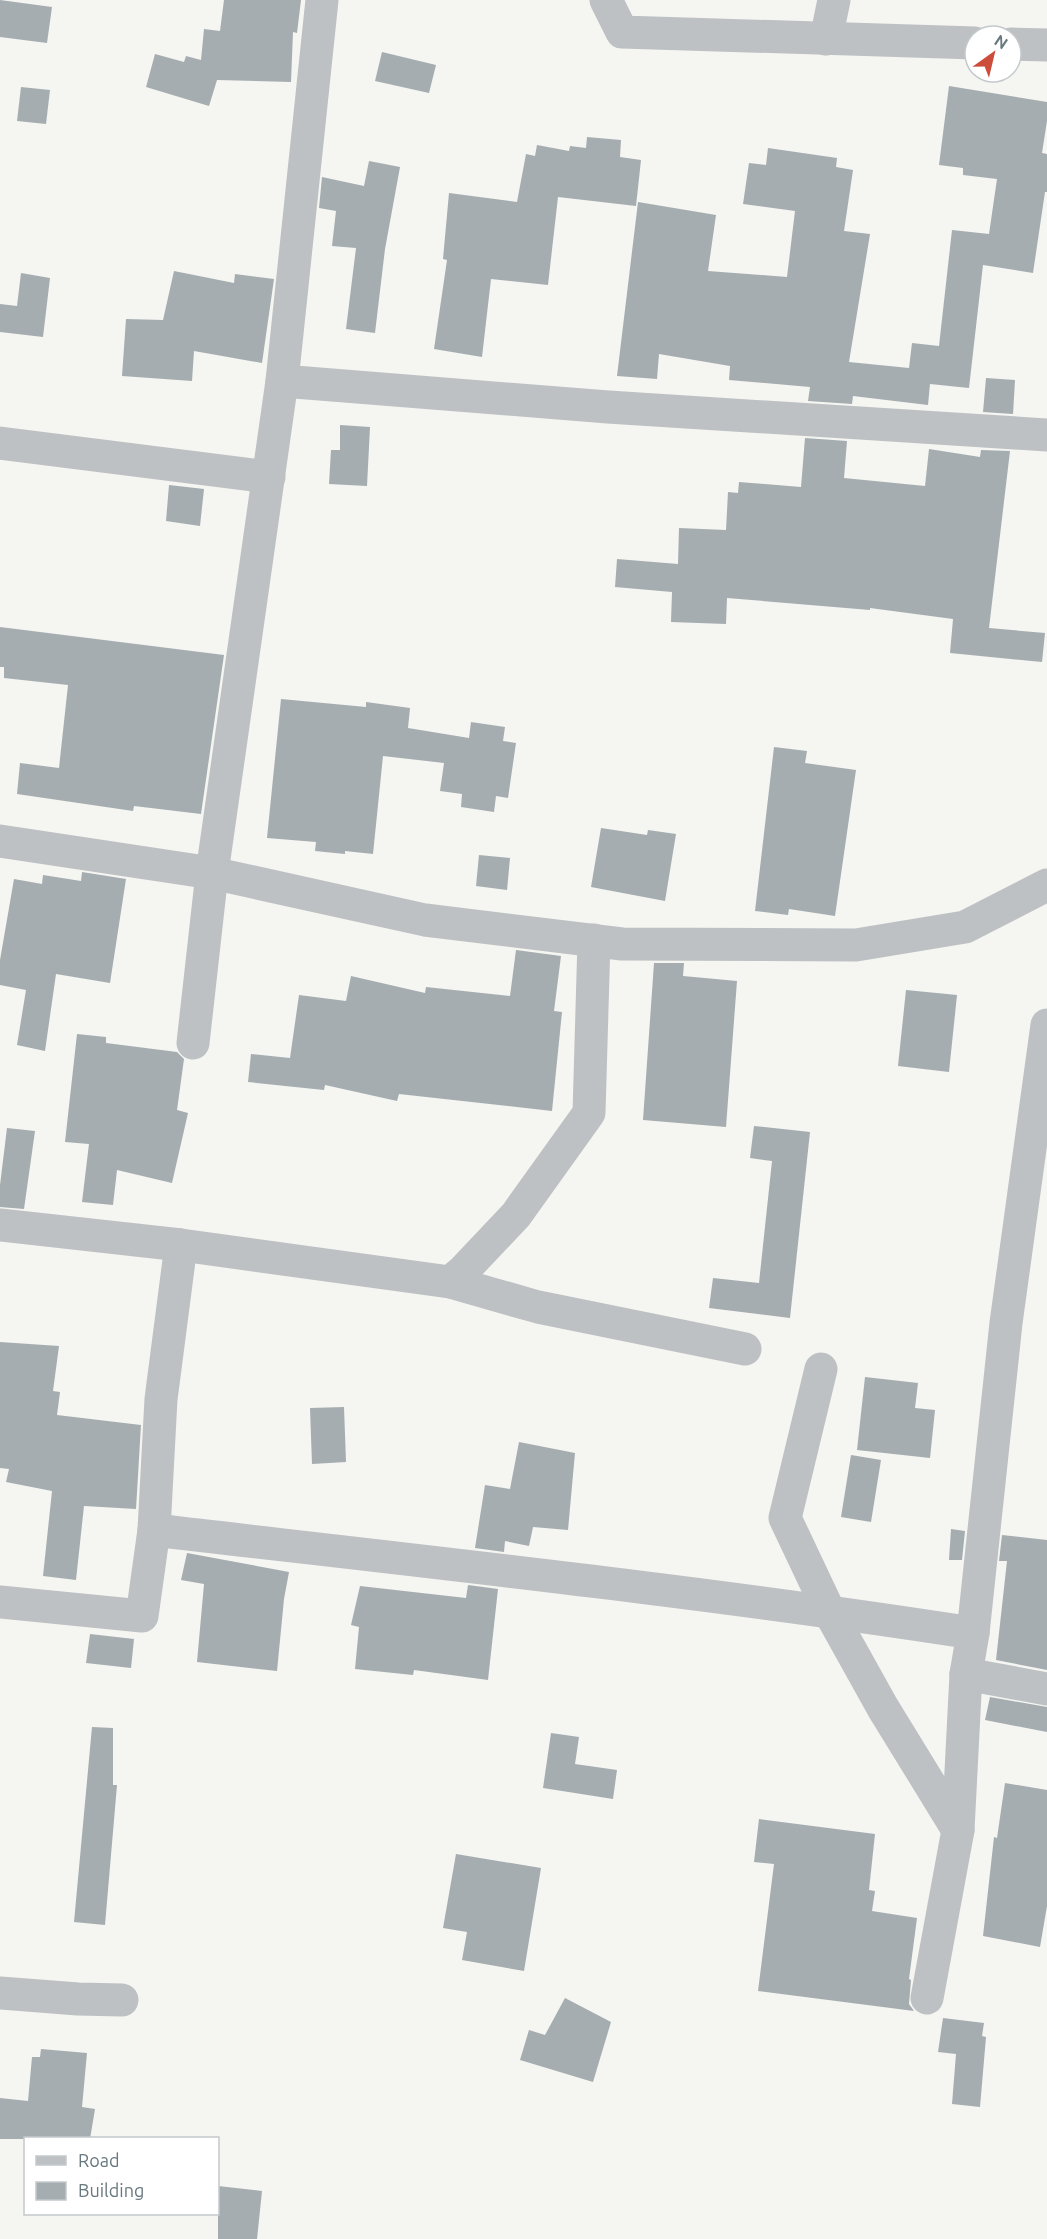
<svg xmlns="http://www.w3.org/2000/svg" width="1047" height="2239" viewBox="0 0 1047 2239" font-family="Ubuntu,sans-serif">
<rect width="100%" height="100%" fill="#f5f5f2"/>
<!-- building -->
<g fill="#a5adb0">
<polygon points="0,0 52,7 47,43 0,37"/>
<polygon points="224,0 301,0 297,33 293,32 291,82 217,80 209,106 146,87 155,54 184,62 186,56 201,60 204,29 220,31"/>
<polygon points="382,52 436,65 429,93 375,81"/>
<polygon points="949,86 1047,102 1047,121 1042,153 1047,154 1047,192 1045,192 1033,273 983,265 969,388 930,384 928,405 853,396 852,404 808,401 810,387 729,380 730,366 659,354 657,379 617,376 638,202 716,215 708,271 787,277 795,211 743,204 749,163 766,165 768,148 837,158 836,167 853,170 844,231 870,234 849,362 909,368 912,343 939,346 952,230 989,234 997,179 963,175 963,168 939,165"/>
<polygon points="21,87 50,90 46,124 17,121"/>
<polygon points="587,137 621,140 620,157 641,160 636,206 558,197 548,285 491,279 482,357 434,349 447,260 443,259 449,193 517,202 526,154 535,156 537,145 569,151 570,146 586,148"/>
<polygon points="369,161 400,167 385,249 375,333 346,329 356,248 332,246 336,211 319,208 322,177 364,186"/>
<polygon points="174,271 234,283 235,274 274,279 262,363 194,351 192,381 122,376 126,319 163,320"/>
<polygon points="21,273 50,278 43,337 0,332 0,304 17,306"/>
<polygon points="986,378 1015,380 1013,414 983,412"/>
<polygon points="340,425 370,427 367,486 329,484 331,450 340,450"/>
<polygon points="805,438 847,441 844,478 925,486 929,449 980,457 981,450 1010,451 989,628 1045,633 1042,662 950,653 953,619 870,608 870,610 727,598 726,624 671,622 672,592 615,587 617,559 678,564 679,528 726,530 728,492 738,493 739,482 801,487"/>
<polygon points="169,485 204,489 200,526 166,521"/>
<polygon points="0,627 224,655 201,814 134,806 133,811 17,794 20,763 59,768 68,685 4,678 4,667 0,667"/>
<polygon points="281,699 366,707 366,702 410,708 408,728 469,738 471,722 505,727 503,741 516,743 508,798 496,796 494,812 461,807 462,794 440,791 444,763 383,756 373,854 345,851 345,854 315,851 316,842 267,838"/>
<polygon points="774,747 807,751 805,763 856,770 835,916 789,909 788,915 755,911"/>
<polygon points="601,828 647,835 648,830 676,834 665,901 591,887"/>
<polygon points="479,855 510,858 507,890 476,886"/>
<polygon points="82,872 126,879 110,983 56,974 45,1051 17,1045 26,990 0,985 0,960 14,879 42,884 43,875 81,881"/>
<polygon points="516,950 561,956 554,1011 562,1012 552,1111 399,1094 397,1101 325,1085 324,1090 248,1082 251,1054 290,1058 299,995 346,1001 351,976 425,993 426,987 510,996"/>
<polygon points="654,963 684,963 683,976 737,981 726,1127 643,1120"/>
<polygon points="906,990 957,995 949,1072 898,1066"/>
<polygon points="77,1034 106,1037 106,1043 177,1052 184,1059 177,1110 188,1113 172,1183 117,1170 113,1205 82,1202 89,1144 65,1142"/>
<polygon points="754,1126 810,1132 790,1318 709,1308 713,1278 759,1283 772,1161 750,1158"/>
<polygon points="7,1128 35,1131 24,1209 0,1207 0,1185"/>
<polygon points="0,1342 59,1346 53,1391 60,1392 57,1415 141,1425 136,1509 84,1506 76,1580 43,1576 52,1491 6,1482 9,1469 0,1468"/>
<polygon points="865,1377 918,1383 915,1408 935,1410 930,1458 857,1450"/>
<polygon points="344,1407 346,1462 312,1464 310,1408"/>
<polygon points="519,1442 575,1453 568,1530 533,1527 529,1546 505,1541 504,1552 475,1548 485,1485 510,1489"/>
<polygon points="851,1455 881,1460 871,1522 841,1517"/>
<polygon points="951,1529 965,1531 962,1560 949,1560"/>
<polygon points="1002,1535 1047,1540 1047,1670 996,1660 1007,1561 999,1561"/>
<polygon points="187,1553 289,1572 284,1599 277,1671 197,1662 204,1584 181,1580"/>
<polygon points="468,1585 498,1589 488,1680 414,1670 413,1675 355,1669 359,1627 351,1625 360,1586 466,1598"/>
<polygon points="90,1634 134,1639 131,1668 86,1663"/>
<polygon points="990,1697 1047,1707 1047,1732 985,1720"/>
<polygon points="92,1727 113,1728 113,1785 117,1785 105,1925 74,1922"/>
<polygon points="551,1733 579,1737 575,1764 617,1770 613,1799 543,1788"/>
<polygon points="1005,1783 1047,1790 1047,1906 1040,1947 983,1936 994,1837 997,1838"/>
<polygon points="759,1819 875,1834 869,1890 875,1891 872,1911 917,1918 909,1979 911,1980 909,2004 914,2011 758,1991 774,1864 754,1862"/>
<polygon points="456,1854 541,1868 524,1971 462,1960 467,1932 443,1928"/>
<polygon points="565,1998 611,2022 593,2082 520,2060 529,2030 545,2035"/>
<polygon points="943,2018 984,2023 982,2036 986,2037 980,2107 952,2104 956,2054 938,2052"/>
<polygon points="41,2049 87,2053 82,2107 95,2109 90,2139 0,2139 0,2098 28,2101 32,2057 40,2057"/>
<polygon points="218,2186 262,2191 257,2239 218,2239"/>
</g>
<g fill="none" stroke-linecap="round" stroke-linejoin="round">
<!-- street -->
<g stroke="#bdc1c3" stroke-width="33">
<polyline points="606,0 622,32 975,43"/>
<polyline points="826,39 834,0"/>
<polyline points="1011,44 1047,45"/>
<polyline points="282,381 608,407 1047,435"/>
<polyline points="0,443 269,477"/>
<polyline points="0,841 212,873 425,920 622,944 856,945 965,927 1047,885"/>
<polyline points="193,1043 212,873 282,381 322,0"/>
<polyline points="0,1225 181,1245 450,1282 463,1271 516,1215 589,1113 594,940"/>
<polyline points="450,1282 538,1307 745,1349"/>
<polyline points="821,1369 785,1518 829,1611 883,1708 958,1830"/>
<path d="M154,1530C428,1562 701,1591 973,1633L1006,1323L1047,1025"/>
<polyline points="0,1602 142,1616 154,1530 161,1399 181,1245"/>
<polyline points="966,1674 1047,1689"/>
<polyline points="0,1993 78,1999 122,2000"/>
<polyline points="927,1998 958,1830 966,1674 973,1633"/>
</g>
</g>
<!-- legend -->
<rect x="24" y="2137" width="195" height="78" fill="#ffffff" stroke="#c3c9cc" stroke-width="1.5"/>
<rect x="36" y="2156" width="30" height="9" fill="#bdc1c3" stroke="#c3c9cc" stroke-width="1.5"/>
<text x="78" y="2167" font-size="18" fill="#68787f">Road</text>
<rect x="36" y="2182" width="30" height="18" fill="#a5adb0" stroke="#c3c9cc" stroke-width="1.5"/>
<text x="78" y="2197" font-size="18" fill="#68787f">Building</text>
<!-- north arrow -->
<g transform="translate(993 54) rotate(34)"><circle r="28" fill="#ffffff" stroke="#c3c9cc" stroke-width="1.5"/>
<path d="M0-4.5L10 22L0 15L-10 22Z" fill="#cc4d3c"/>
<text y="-9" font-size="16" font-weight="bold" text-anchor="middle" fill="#68787f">N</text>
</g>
</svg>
